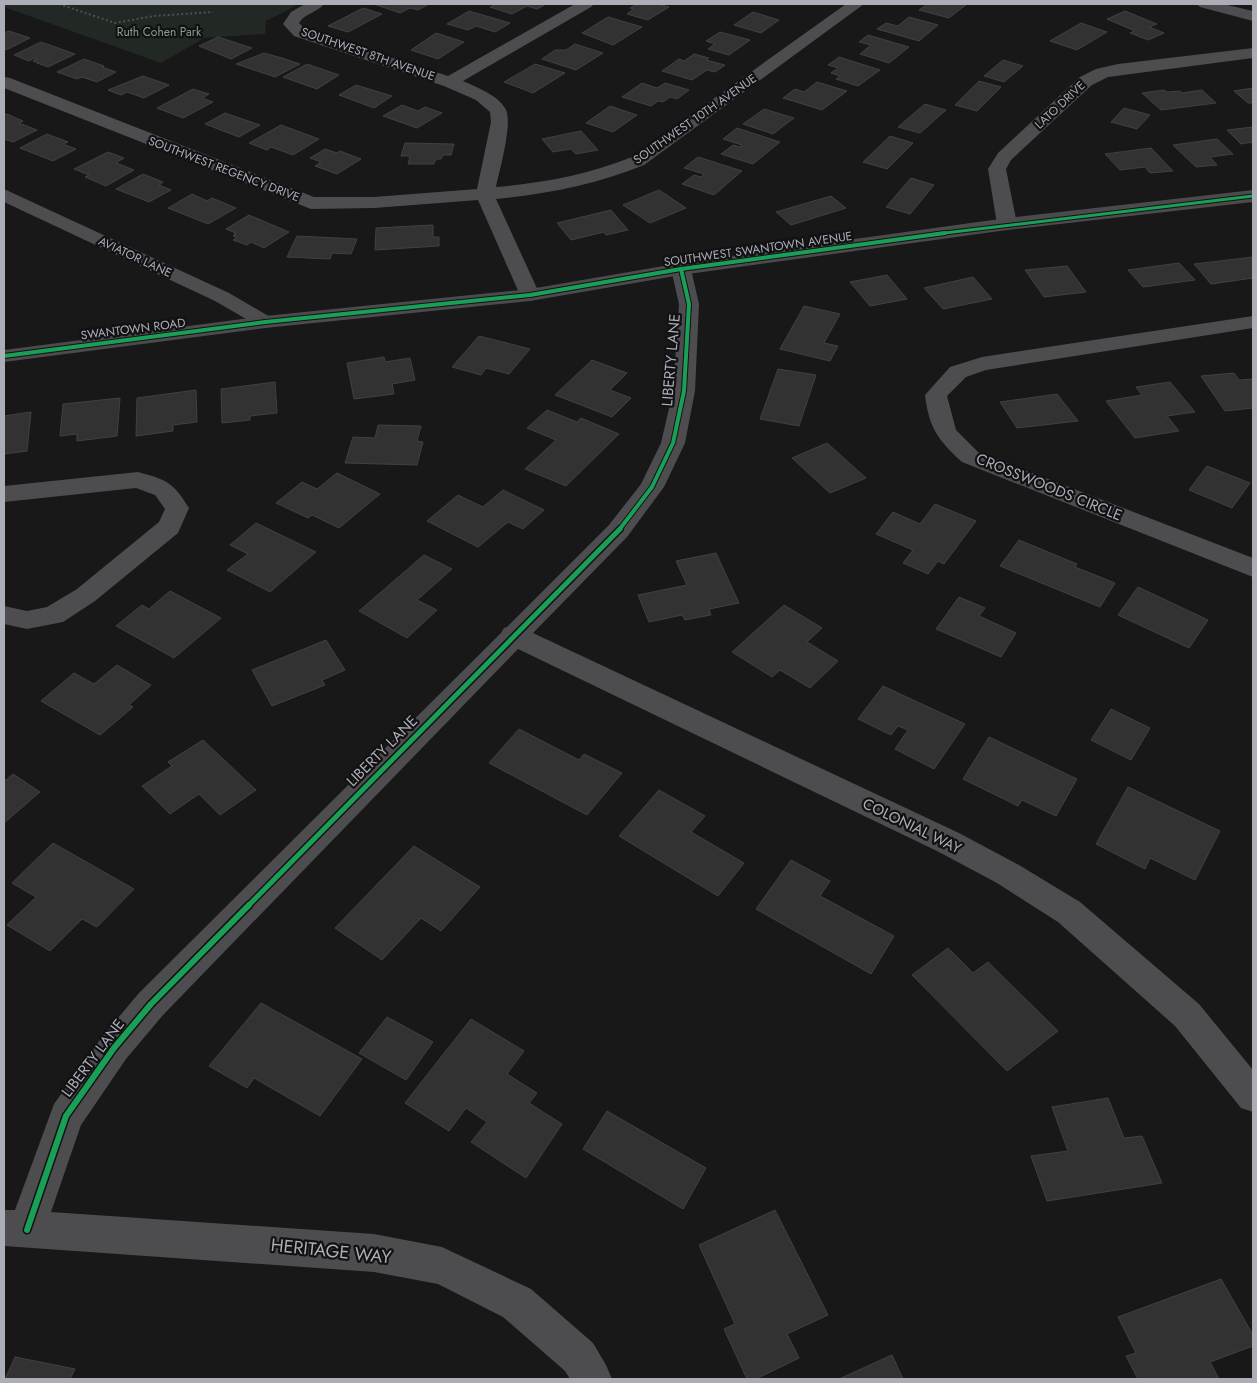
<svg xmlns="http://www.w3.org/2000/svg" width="1257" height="1383" viewBox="0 0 1257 1383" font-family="Jost,sans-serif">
<rect width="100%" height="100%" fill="#181818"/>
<!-- green -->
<polygon fill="#222823" points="4,4 299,4 266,21 265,34 204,38 161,63 4,7"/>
<!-- building -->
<g fill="#323233" stroke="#414144">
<polygon points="374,4 429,4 418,10 410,8 400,13"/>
<polygon points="497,4 546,4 537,9 527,6 512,14 490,7"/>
<polygon points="638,4 658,4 669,7 648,20 627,14 634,9 630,8"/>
<polygon points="928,4 967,4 949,18 919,10"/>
<polygon points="363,8 382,14 348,32 328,26"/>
<polygon points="469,11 510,23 495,32 476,26 468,30 447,24"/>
<polygon points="1125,11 1157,24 1149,27 1164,33 1148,40 1130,33 1135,31 1107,19"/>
<polygon points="753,12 779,20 761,33 734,25"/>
<polygon points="608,17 642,27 613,45 582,33"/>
<polygon points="909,17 938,25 919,41 877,29 886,23 898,26"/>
<polygon points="1081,23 1107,32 1077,50 1050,41"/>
<polygon points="9,31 30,38 6,50 4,49 4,33"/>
<polygon points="720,32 750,40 729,55 708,49 715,44 706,41"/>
<polygon points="436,33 464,42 438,59 411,50"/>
<polygon points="868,35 909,47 889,63 860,54 871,45 859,42"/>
<polygon points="218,37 252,48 231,59 199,46"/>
<polygon points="41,42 75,54 48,67 37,63 39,63 33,61 37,59 34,58 29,61 14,55"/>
<polygon points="575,44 603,53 576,70 542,59 555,50 566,50"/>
<polygon points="264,53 282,58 300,64 275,77 236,64"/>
<polygon points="694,54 709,58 706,60 725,65 715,72 707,70 692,80 662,71 679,59 684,61"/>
<polygon points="839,57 880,70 858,86 836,79 840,76 831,73 838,68 828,65"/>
<polygon points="84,59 104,66 102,67 116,72 97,82 82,77 77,79 57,72"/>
<polygon points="1003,60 1023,66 1004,82 984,76"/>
<polygon points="307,64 339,75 317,89 283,77"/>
<polygon points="535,64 565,73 533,93 504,82"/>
<polygon points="143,76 169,85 144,98 127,92 121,95 108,90"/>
<polygon points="979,81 1001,87 977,111 955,105"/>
<polygon points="817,82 847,91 822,110 783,98 795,89 804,92"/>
<polygon points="642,83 657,88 665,83 689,90 677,99 670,97 663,102 658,101 651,106 622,97"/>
<polygon points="356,85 392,96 374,108 339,95"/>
<polygon points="1253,88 1253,103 1248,103 1234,91"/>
<polygon points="193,89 209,94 202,98 213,102 183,118 157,108"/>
<polygon points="1164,90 1167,92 1180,91 1182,93 1202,90 1216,103 1161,110 1142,93"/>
<polygon points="925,104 946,110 920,133 898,127"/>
<polygon points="402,105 418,111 425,107 442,113 417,128 383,116"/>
<polygon points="610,106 637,115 613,132 586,123"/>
<polygon points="1124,108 1150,115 1137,129 1111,122"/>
<polygon points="764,109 794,118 773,134 743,124"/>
<polygon points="225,113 260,125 239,137 205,124"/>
<polygon points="7,114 23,121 19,123 37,130 13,142 4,139 4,115"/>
<polygon points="281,125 319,139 293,155 271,147 267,150 249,143"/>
<polygon points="1253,127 1253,142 1241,144 1227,130"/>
<polygon points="737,128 780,142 753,164 721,154 733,145 740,147 742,145 723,139"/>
<polygon points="581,131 598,150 576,154 571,149 553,152 542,139"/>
<polygon points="47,134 68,142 63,144 76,149 53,161 20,148"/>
<polygon points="890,136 913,143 887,169 863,162"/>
<polygon points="1217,139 1233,154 1210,157 1217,165 1196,167 1173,145"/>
<polygon points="405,143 454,144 451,155 443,155 441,159 436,159 434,164 408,164 410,156 401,156"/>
<polygon points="1151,148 1173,171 1150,173 1145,167 1120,170 1105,154"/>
<polygon points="325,149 337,153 340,151 361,159 337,174 315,166 321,162 310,158"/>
<polygon points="108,152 124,158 116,163 134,170 106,186 85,177 89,175 74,169"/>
<polygon points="698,157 742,171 714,195 682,184 694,175 701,177 704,174 684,168"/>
<polygon points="143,174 163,182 159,185 171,190 149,202 116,189"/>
<polygon points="911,178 934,185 910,214 886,207"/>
<polygon points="659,190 686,208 650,223 623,205"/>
<polygon points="192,194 207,201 212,198 236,208 208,224 168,208"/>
<polygon points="831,196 846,208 791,225 776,212"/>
<polygon points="611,210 628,230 606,235 604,232 571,240 557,223"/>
<polygon points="249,215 289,232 264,248 251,242 247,245 233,240 237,238 233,236 236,235 234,234 236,233 226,229"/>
<polygon points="433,225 433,237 439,237 439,246 375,250 376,228"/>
<polygon points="297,236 357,239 351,254 332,253 330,259 287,257"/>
<polygon points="1253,257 1253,278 1211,284 1194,264"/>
<polygon points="1179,263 1195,280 1143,287 1128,270"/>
<polygon points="1067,266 1086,292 1044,297 1025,270"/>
<polygon points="887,275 907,299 870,306 850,282"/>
<polygon points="973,277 992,299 943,309 924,288"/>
<polygon points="804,306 840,314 824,343 838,346 830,361 780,349"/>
<polygon points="479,336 530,349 509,374 486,368 481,375 452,367"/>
<polygon points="384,357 385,362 410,358 415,380 392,384 394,394 354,399 347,363"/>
<polygon points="592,360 627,373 610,390 631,398 612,417 555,395"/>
<polygon points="778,369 816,375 799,426 760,419"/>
<polygon points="1234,373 1239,380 1253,379 1253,408 1225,411 1201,376"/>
<polygon points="275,382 277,413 250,416 250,420 222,423 221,389"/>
<polygon points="1170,382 1195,412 1167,416 1179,431 1135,438 1106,401 1142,395 1136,387"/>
<polygon points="196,390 197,422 173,425 173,431 136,436 137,398"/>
<polygon points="1057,394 1078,421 1017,428 1000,402"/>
<polygon points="120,398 117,436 77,441 77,434 60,436 63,404"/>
<polygon points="547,410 577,422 581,418 619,434 566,486 525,469 556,440 527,428"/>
<polygon points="31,412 27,451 4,454 4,416"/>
<polygon points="378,425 421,426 417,441 423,442 417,465 345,463 353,437 375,438"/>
<polygon points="827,443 866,478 830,493 792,458"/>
<polygon points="1207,466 1250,483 1232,508 1189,490"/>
<polygon points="337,473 380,494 339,528 312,515 308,518 276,503 302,482 317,489"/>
<polygon points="503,490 544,510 523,529 508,522 478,547 427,521 458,495 483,507"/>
<polygon points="935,504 976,521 944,564 938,561 928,574 903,563 913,550 876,534 893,512 920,524"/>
<polygon points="256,523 316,552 270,592 227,570 248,554 230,545"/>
<polygon points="1019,540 1077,564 1075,567 1115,583 1100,607 1000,566"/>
<polygon points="716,553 739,603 709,609 711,615 685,620 682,615 649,622 638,595 687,585 676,561"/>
<polygon points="424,555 452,569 417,600 437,610 407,638 359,611"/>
<polygon points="1138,587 1208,620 1189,648 1118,615"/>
<polygon points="170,591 221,618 174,658 116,626 142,605 149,609"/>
<polygon points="959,597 985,608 979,616 1016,633 1001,657 936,629"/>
<polygon points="784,605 822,628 807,642 838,661 810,688 780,670 772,677 732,652"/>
<polygon points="326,640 345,670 322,680 325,685 272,706 252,670"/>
<polygon points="117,665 151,685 129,705 133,707 100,735 41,701 74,673 94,684"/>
<polygon points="883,686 965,724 934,769 895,749 908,730 898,726 891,735 858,719"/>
<polygon points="1111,709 1150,728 1131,760 1091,740"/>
<polygon points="519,729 579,760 584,754 622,773 587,815 489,763"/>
<polygon points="989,737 1077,779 1056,816 1022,800 1018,806 963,779"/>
<polygon points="203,740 256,790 220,815 199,794 170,814 142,786 172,766 168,762"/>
<polygon points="13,774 40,792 4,823 4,779 6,780"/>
<polygon points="1128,787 1220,831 1195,880 1150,858 1145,869 1096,844"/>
<polygon points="659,790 705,816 691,832 744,863 718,896 619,836"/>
<polygon points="53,843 134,889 97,927 82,919 50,951 7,925 36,897 12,883"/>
<polygon points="414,846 480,887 441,931 421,918 382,960 335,928"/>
<polygon points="791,860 830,881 820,896 894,936 871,974 756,909"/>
<polygon points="948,948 973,973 988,962 1058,1031 1007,1071 912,975"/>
<polygon points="261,1003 362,1059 320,1116 254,1078 247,1088 209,1066"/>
<polygon points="387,1017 433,1042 406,1080 359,1053"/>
<polygon points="471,1019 524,1051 507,1074 537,1093 529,1103 562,1124 526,1178 471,1142 487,1122 466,1108 449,1131 405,1103"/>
<polygon points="1108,1098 1124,1138 1142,1136 1162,1183 1047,1201 1031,1156 1068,1151 1052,1107"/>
<polygon points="607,1111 706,1168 683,1209 583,1149"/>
<polygon points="775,1210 828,1315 787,1334 799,1358 756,1379 747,1379 724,1329 735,1324 699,1245"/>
<polygon points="1221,1279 1253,1335 1253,1346 1210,1362 1219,1379 1138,1379 1126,1356 1136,1353 1118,1317"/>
<polygon points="892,1355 903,1379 839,1379"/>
<polygon points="15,1357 75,1369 70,1379 5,1379"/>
</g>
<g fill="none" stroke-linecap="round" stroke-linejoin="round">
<!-- path -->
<polyline stroke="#4e4f51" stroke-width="2" stroke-dasharray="2 2.5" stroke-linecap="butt" points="59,4 115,23 154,16 213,12"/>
<!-- street -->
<g fill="#4d4d50" fill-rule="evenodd">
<path d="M305,4H324C317,13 305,13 299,23L306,30L448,76L575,4H594L591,7L463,81C478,88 496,94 505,108C514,121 499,171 496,187C543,183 587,175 632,157L846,4H864L644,165C597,184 548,194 496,199L540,295L537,299L530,301L523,299L520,295L478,200L374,208L311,209L4,88V77L10,78L314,197H374L477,189L491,122L490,112L476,100L444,86L294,36L283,24L291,12Z"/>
<polygon points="1197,4 1223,4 1253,11 1253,21 1200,7"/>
<polygon points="1253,48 1253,58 1108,77 1092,85 1011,160 1006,169 1017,224 1014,228 1007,230 1000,228 997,224 988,169 998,153 1080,77 1096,69 1118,64"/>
<polygon points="4,189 229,293 272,318 275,322 272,326 265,328 258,326 215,301 4,202"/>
<polygon points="681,263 688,265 691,269 699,304 695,391 685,443 664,487 627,537 533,633 959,833 1019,865 1080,902 1199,1004 1253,1070 1253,1112 1241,1108 1175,1026 1058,922 997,883 937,851 518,649 163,1015 126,1059 81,1125 51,1212 374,1234 442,1247 531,1289 593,1343 606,1365 612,1379 570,1379 565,1371 503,1317 438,1284 374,1272 4,1246 4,1210 15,1210 54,1104 102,1037 139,993 501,633 504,628 507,627 609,525 641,484 661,443 673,391 679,304 671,269 674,265"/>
<path d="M1253,316V328L986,370L966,377L947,396L956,430L978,452L1253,558V577L962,462C938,440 929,428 925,395L950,367L982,357Z"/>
<path d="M138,472C167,480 173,482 189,508L178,533L95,601L63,622L27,629L4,624V606L27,611L47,607L77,589L159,522L165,509L155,495L136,488L4,502V486Z"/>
</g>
<!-- secondary -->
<polygon fill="#4b4b4e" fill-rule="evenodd" points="1253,190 1253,202 1007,230 681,275 530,301 265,328 4,362 4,350 265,316 530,289 681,263 1007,218"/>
<!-- cycleway-far3 casing -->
<g stroke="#121214" stroke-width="5">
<polyline id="cycleway-far3" points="936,234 1253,196"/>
</g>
<!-- cycleway-far2 casing -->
<g stroke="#121214" stroke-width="6">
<g id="cycleway-far2">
<polyline points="4,356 265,322 530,295 681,269 945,233"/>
<polyline points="619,530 652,487 673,443 684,391 689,304 681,269"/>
</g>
</g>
<!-- cycleway-far1 casing -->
<g stroke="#121214" stroke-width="8">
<polyline id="cycleway-far1" points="248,906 620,529"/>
</g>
<!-- cycleway casing -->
<g stroke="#121214" stroke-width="9">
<polyline id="cycleway" points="27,1230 66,1116 114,1048 151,1004 249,905"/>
</g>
<!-- cycleway-far3 -->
<use href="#cycleway-far3" stroke="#1a9f57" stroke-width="3"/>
<!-- cycleway-far2 -->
<use href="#cycleway-far2" stroke="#1a9f57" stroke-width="4"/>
<!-- cycleway-far1 -->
<use href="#cycleway-far1" stroke="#1a9f57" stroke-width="5"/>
<!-- cycleway -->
<use href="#cycleway" stroke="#1a9f57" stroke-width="6"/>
</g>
<g text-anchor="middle" stroke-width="4.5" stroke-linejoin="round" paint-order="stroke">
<!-- far-park labels -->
<g font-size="12" fill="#83a089" stroke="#121214">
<text x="159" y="36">Ruth Cohen Park</text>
</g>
<!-- far-street labels -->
<g font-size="12" fill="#abadb7" stroke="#121214">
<text transform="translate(368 54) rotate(19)" y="4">SOUTHWEST 8TH AVENUE</text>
<text transform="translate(1060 105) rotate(-43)" y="4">LATO DRIVE</text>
<text transform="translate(695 119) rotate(-35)" y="4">SOUTHWEST 10TH AVENUE</text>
<text transform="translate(224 169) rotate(21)" y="4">SOUTHWEST REGENCY DRIVE</text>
<text transform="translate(758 249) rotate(-8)" y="4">SOUTHWEST SWANTOWN AVENUE</text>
<text transform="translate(135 257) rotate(25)" y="4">AVIATOR LANE</text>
<text transform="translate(133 329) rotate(-7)" y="4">SWANTOWN ROAD</text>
</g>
<!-- street labels -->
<g font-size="15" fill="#abadb7" stroke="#121214">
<text transform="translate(671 360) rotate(-85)" y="5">LIBERTY LANE</text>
<text transform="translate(1049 487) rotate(22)" y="5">CROSSWOODS CIRCLE</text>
<text transform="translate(382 751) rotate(-45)" y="5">LIBERTY LANE</text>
<text transform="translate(912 826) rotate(26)" y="5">COLONIAL WAY</text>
<text transform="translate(93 1058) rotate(-53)" y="5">LIBERTY LANE</text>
</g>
<!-- near-street labels -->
<g font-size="18" fill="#abadb7" stroke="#121214">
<text transform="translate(331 1251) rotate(6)" y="6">HERITAGE WAY</text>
</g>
</g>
<!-- border -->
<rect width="1257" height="1383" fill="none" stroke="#abadb7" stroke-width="10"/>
</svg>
